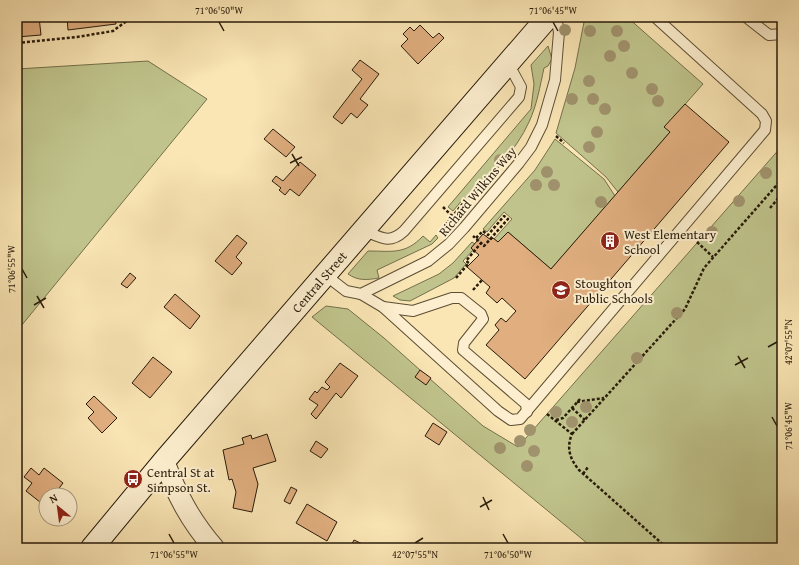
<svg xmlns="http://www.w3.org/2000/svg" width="799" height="565" viewBox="0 0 799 565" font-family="'Gentium Book Plus',serif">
<rect width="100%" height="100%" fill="#fae5b4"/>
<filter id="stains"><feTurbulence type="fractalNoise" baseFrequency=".005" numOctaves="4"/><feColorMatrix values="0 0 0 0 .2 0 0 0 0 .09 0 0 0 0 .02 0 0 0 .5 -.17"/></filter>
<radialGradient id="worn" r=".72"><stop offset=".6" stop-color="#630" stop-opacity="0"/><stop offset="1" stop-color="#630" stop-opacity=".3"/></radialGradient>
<!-- green -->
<g fill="#c0c48c" stroke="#74704b">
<polygon points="585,17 627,17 703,84 665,127 670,132 618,192 606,177 556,133 575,68"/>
<path d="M548,46L552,59L548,66L544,68C540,86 537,105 529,122C516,151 491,175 471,199L464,198L453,211L448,207L531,109L534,84L531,65Z"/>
<polygon points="148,61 207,99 17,331 17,69"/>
<polygon points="555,139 604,179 615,196 551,269 508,232 498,242 494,239 512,219 504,212 487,232 483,229 535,170"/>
<polygon points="782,146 782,548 593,548 312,317 326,306 348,309 384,338 483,426 518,447"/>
<path d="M436,235L438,238L432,244L377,270L379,278C367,280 358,281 348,274L368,251C392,251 405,255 423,236L430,242Z"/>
<polygon points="472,242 475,244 471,248 473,250 463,261 466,264 454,278 410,301 400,300 393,296 439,274 453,263"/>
</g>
<!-- building -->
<g fill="#e0ae7f" stroke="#281b0a">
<polygon points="17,17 39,17 41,35 17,37"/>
<polygon points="67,17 115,17 116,24 68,30"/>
<polygon points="420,25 433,38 439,33 444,38 418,64 401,46 408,39 403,34 410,27 414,31"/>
<polygon points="360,60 379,74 360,99 368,105 357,118 351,113 342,124 333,117 362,79 352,70"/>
<polygon points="685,104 729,142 525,379 486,345 499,330 495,325 501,318 506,322 516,311 502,298 497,303 486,293 490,287 467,267 479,255 471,248 483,234 491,240 493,238 498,242 508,232 551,269 670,132 664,127"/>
<polygon points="273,129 295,147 286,157 264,139"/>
<polygon points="300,162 316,175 299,196 290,189 285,195 279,190 281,188 272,181 276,176 283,181"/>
<polygon points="237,235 247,243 236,257 242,263 232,275 215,261"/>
<polygon points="130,273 136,278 127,288 121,284"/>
<polygon points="175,294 200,316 190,329 164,307"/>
<polygon points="153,357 172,372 150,398 132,383"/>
<polygon points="340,363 358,376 341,398 336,393 316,419 311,414 318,405 309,399 315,391 317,393 322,387 327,390 330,387 325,382"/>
<polygon points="420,370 431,378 426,385 415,377"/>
<polygon points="94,396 117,418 102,433 88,418 94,412 86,404"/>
<polygon points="433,423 447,432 439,445 425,436"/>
<polygon points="267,434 276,461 253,468 258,484 252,512 233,508 236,492 232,479 229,480 223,450 244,444 242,438 251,435 252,439"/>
<polygon points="316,441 328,449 321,458 310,451"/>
<polygon points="31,468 39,475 44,468 63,483 54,495 46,495 45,506 26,491 32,483 24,477"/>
<polygon points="291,487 297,490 290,504 284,501"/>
<polygon points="307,504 337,522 327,541 296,523"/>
<polygon points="354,540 371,548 350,548"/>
</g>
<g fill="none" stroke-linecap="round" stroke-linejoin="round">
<!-- service casing -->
<g stroke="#5c4e34" stroke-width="12">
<g id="service">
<polyline points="746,17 769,35 782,34"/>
<path d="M363,230C380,237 389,245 404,231L519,97L521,87L508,63"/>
<polyline points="324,274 346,291 361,294 428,261 449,244 464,228 519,163 531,147 542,125 555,80 559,32 556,17"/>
<polyline points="361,294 383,307 498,411 511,420 520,419 765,130 766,121 762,114 655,17"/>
<polyline points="383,307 413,311 452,298 461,298 481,314 483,319 464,343 463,350 526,404 527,412"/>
</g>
</g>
<!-- minor casing -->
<g stroke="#5c4e34" stroke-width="22">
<path id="minor" d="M164,461C177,495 190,520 214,548"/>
</g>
<!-- secondary casing -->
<g stroke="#281b0a" stroke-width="24">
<g id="secondary">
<path id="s1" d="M92,548L164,461L548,17"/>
</g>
</g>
<!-- path -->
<g stroke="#281b0a" stroke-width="2.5" stroke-dasharray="3 2" stroke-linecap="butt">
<polyline points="17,43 77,37 113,31 132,17"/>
<polyline points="556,136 564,143"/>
<polyline points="443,207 455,219"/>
<polyline points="770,208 782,194"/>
<polyline points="442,229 465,201"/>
<polyline points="476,238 483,231 488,235 504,216 508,219 484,246 481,243"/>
<polyline points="697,242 713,257"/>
<polyline points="456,278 469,263 466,261 481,243 473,236"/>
<polyline points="473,290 482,280"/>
<polyline points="577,402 604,398"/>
<polyline points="572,408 585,420"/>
<path d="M547,414L572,434C566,448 570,459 579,470L667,548"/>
<polyline points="556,420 563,418 580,399"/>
<polyline points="572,434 685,309 704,268 782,179"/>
<polyline points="583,474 588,467"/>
</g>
<!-- service -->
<use href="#service" stroke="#fceece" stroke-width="10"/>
<!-- minor -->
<use href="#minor" stroke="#fceece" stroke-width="20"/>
<!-- secondary -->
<use href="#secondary" stroke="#fceece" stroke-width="22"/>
</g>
<!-- trees -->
<g fill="#a0926c">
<circle cx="565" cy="30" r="6"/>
<circle cx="590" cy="31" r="6"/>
<circle cx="617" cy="31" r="6"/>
<circle cx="624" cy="46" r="6"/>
<circle cx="610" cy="56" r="6"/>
<circle cx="632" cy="73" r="6"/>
<circle cx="589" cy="81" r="6"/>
<circle cx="652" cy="89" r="6"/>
<circle cx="572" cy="99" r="6"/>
<circle cx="593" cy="99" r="6"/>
<circle cx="658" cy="101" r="6"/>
<circle cx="605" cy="109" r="6"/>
<circle cx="597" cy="132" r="6"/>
<circle cx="589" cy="147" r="6"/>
<circle cx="500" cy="160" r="6"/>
<circle cx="547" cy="172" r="6"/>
<circle cx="766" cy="173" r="6"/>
<circle cx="536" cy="185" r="6"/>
<circle cx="554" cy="185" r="6"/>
<circle cx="739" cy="201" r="6"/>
<circle cx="601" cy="202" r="6"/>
<circle cx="712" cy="232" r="6"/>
<circle cx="677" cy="313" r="6"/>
<circle cx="637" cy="358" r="6"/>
<circle cx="586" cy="407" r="6"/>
<circle cx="556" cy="412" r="6"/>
<circle cx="572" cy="422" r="6"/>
<circle cx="530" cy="430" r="6"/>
<circle cx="520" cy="441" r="6"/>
<circle cx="500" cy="448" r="6"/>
<circle cx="534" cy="451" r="6"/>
<circle cx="527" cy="466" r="6"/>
</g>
<!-- ticks -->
<path fill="none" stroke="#281b0a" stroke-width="1.5" d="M219,22L224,31M553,22L558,31M292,154L299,166M290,163L302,157M22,269L27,278M37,296L44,308M34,305L46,298M768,347L777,342M738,356L745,368M735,365L748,358M772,417L777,426M483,497L489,510M480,507L492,500M169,534L174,543M503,534L508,543M415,543L423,538"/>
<!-- icons -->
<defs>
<g id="building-disc" transform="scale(1)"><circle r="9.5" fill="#8f2418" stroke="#fceece"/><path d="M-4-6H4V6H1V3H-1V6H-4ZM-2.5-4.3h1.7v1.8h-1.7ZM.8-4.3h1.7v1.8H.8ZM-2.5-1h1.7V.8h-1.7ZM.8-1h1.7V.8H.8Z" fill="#fff"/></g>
<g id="school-disc" transform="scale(1)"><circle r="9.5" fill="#8f2418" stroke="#fceece"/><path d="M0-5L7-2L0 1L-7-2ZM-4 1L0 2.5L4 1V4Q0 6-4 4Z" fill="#fff"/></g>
<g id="bus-disc" transform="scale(1)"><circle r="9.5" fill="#8f2418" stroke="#fceece"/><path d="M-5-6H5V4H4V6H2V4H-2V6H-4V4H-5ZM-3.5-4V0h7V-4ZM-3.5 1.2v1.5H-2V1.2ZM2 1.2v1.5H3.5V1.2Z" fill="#fff"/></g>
</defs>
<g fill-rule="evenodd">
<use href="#building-disc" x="610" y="241"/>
<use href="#school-disc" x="561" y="290"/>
<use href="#bus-disc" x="133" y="479"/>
</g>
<g text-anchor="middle" stroke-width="4" stroke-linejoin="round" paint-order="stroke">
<!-- street labels -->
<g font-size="13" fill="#281b0a" stroke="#fceece">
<text transform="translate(477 191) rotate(-50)" y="5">Richard Wilkins Way</text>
<text dy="5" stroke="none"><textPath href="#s1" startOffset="350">Central Street</textPath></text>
</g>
<!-- poi labels -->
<g font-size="13" fill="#281b0a" stroke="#fceece" text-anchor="start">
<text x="624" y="239">West Elementary<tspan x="624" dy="15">School</tspan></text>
<text x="575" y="288">Stoughton<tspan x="575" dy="15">Public Schools</tspan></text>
<text x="147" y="477">Central St at<tspan x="147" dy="15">Simpson St.</tspan></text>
</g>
</g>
<!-- margin -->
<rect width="799" height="565" fill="none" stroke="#fae5b4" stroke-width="44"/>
<!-- north arrow -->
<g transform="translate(58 507) rotate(331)"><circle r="19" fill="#fceece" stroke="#a79a80"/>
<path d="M0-3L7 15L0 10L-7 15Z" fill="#8f2418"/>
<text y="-6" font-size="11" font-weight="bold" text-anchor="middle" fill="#281b0a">N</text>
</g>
<rect x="22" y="22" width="755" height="521" fill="none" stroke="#281b0a" stroke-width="1.5"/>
<g font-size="10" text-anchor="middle" fill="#281b0a">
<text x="219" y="14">71°06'50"W</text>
<text x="553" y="14">71°06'45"W</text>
<text transform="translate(11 269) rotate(-90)" y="4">71°06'55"W</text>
<text transform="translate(788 342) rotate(-90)" y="4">42°07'55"N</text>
<text transform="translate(788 426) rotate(-90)" y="4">71°06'45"W</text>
<text x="174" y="558">71°06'55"W</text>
<text x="415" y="558">42°07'55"N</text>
<text x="508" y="558">71°06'50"W</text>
</g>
<rect width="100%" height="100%" filter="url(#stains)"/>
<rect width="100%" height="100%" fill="url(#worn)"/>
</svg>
